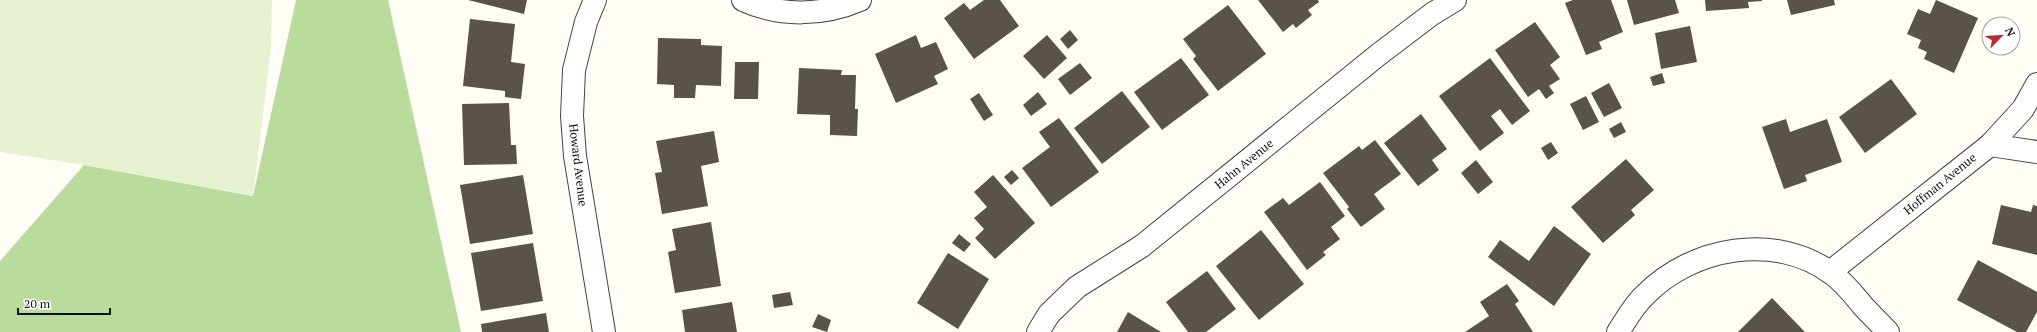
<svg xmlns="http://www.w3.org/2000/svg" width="2037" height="332" viewBox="0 0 2037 332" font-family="'PT Serif',serif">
<rect width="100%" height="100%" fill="#fffdf5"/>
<!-- forest -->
<polygon fill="#b9dc9c" points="296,0 388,0 461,332 0,332 0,261 84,165 253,196"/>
<!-- pitch -->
<polygon fill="#e6f2cf" points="0,0 272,0 271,48 253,196 84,165 0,152"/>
<!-- building -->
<g fill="#5a524d">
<polygon points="468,0 527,0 524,14"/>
<polygon points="984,0 1000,0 1019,26 974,59 944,18 964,3 970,10"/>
<polygon points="1258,0 1318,0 1319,2 1308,10 1312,15 1296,28 1293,24 1283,32"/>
<polygon points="1573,0 1611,0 1623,32 1599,42 1602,49 1586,55 1565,3"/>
<polygon points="1627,0 1675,0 1679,13 1634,25"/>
<polygon points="1705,0 1762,0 1762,1 1748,2 1749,8 1706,11"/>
<polygon points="1787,0 1834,0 1835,5 1791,15"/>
<polygon points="1936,0 1978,18 1954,73 1924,59 1927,52 1918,48 1921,40 1907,34 1918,9 1930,14"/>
<polygon points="1228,5 1266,54 1218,91 1193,59 1196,56 1183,39"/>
<polygon points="470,19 515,24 511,62 525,64 521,99 505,97 505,91 463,86"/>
<polygon points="1535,22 1560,57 1550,65 1560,79 1549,86 1554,93 1546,99 1539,89 1528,97 1495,50"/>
<polygon points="1690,26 1697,62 1661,69 1655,33"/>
<polygon points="1070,30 1078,40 1068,49 1060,39"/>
<polygon points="916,35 921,48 936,42 948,69 934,76 938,84 896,103 875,54"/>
<polygon points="1047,35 1067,58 1044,79 1023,56"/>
<polygon points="658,38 701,39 701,45 722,46 721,86 696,85 695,98 674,98 674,85 657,84"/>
<polygon points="1181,58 1209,95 1162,130 1134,92"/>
<polygon points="1490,58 1530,111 1512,125 1500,109 1491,116 1504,133 1480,151 1439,96"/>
<polygon points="735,62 759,62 758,99 734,99"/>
<polygon points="1080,63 1092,78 1070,95 1058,79"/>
<polygon points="799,68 842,70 841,75 856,75 855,109 858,109 857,136 830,135 830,115 797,114"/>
<polygon points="1662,73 1665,83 1653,86 1650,77"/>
<polygon points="1891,79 1917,114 1865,153 1839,117"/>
<polygon points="1609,83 1622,108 1604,117 1591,93"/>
<polygon points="1122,91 1150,127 1102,164 1074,128"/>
<polygon points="1038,92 1047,104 1031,116 1023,105"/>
<polygon points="979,93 993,115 984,121 970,99"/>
<polygon points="1586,96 1599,122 1583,130 1570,104"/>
<polygon points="509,103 511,145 516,145 517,164 464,165 462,104"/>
<polygon points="1421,114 1447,149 1432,160 1439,170 1418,186 1384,143"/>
<polygon points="1059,118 1099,172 1051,207 1022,168 1050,147 1039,132"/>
<polygon points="1786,119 1790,132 1827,119 1842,162 1805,175 1807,181 1784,189 1762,127"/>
<polygon points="1621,122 1626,132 1614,138 1609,129"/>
<polygon points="714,131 719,162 701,166 708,206 662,214 655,173 662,172 656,141"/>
<polygon points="1375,140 1401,174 1374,194 1385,209 1361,227 1347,209 1349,207 1323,173 1359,146 1362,150"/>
<polygon points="1551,142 1558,153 1548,160 1541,148"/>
<polygon points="1626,159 1654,190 1631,210 1635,215 1603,243 1571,207"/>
<polygon points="1476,160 1493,182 1478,194 1461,173"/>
<polygon points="1012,170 1019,178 1011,185 1004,177"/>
<polygon points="523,175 533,234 470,244 460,185"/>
<polygon points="993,175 1035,223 995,259 975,238 984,229 974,218 987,207 974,192"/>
<polygon points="1320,182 1345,216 1331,227 1340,239 1323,252 1326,255 1307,270 1264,212 1283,198 1289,205"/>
<polygon points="2001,205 2031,212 2033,205 2037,206 2037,255 1992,244"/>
<polygon points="711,222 721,286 675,293 668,252 676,250 672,229"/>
<polygon points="1554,226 1591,254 1554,306 1488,257 1500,240 1529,261"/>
<polygon points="1261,230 1304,284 1259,320 1216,266"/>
<polygon points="959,234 971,244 964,252 952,243"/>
<polygon points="533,243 543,301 481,311 471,253"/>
<polygon points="948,253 989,279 958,329 917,303"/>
<polygon points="1978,260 2037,292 2037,312 2026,332 2017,332 1957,300"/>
<polygon points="1207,271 1236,309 1206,332 1188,332 1166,302"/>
<polygon points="1507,284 1519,301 1515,304 1533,332 1465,332 1489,316 1480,302"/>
<polygon points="790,292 793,305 774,308 772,295"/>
<polygon points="1772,298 1805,332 1738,332"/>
<polygon points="732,302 737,332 685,332 682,310"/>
<polygon points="1128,312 1161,332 1117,332"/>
<polygon points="546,313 549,332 482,332 481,324"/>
<polygon points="818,314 831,320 827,332 812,327"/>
</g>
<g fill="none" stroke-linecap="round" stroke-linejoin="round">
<!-- minor casing -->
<g stroke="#444" stroke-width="24">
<g id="minor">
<polyline points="595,0 586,22 574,70 572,116 575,156 604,332"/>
<path d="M743,0C780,17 823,16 860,0"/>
<polyline points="1990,145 2037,152"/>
<polyline points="1830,272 1990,145 2023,109 2037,84"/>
<polyline points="1038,332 1049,314 1077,287 1142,246 1378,55 1432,14 1455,0"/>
<path d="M1618,332C1626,320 1634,305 1645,295C1692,247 1775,232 1831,273C1844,282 1853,294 1863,306C1871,315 1880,323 1888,332"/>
</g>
</g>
<!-- minor -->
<use href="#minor" stroke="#fff" stroke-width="22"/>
</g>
<g text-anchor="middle" stroke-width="4" stroke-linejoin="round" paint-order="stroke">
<!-- street labels -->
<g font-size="12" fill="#111" stroke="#fff">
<text transform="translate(1244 164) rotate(-39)" y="4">Hahn Avenue</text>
<text transform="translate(578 165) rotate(83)" y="4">Howard Avenue</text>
<text transform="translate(1940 184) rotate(-39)" y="4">Hoffman Avenue</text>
</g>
</g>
<!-- north arrow -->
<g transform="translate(2001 36) rotate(65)"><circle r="19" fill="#ffffff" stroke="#a0a0a0"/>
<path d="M0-3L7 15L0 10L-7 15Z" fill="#c4262e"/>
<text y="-6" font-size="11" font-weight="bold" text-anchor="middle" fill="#111111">N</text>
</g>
<!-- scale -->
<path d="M18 308v6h92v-6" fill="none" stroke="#111111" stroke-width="2"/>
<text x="24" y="308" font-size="12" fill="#111111" stroke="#ffffff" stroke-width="3" paint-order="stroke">20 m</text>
</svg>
